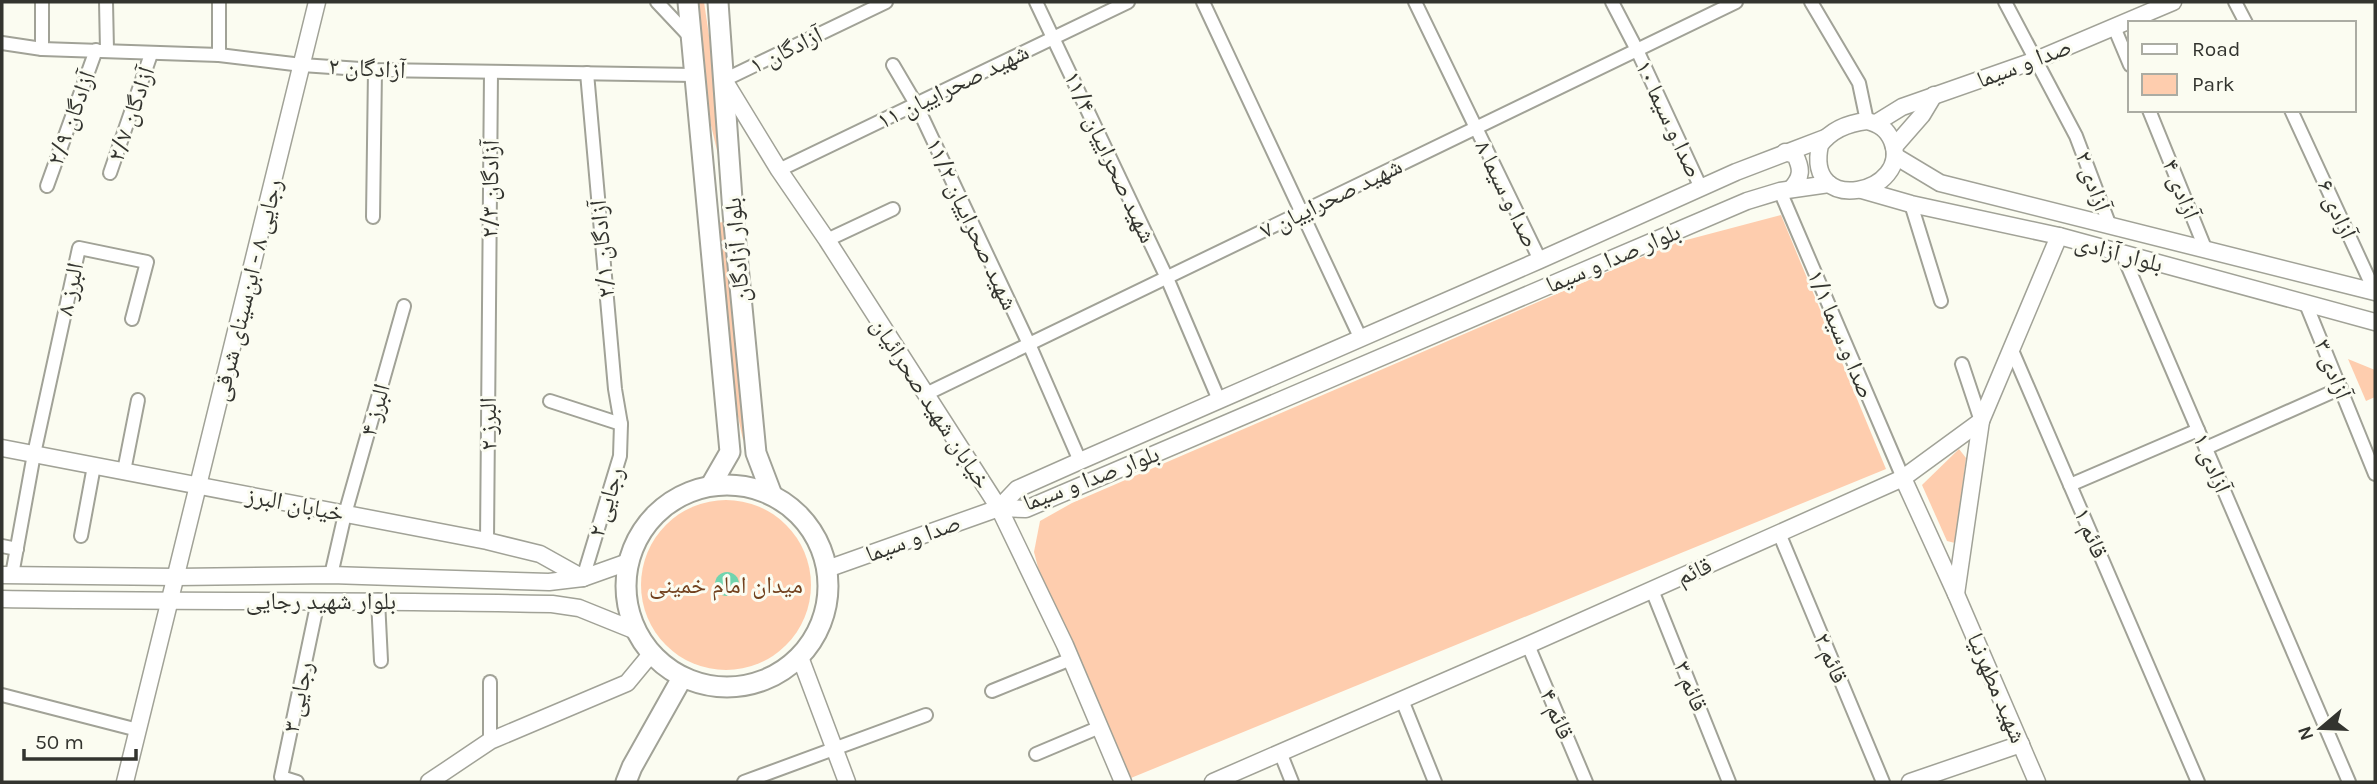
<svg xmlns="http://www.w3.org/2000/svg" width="2377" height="784" viewBox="0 0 2377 784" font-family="Karla,'Noto Naskh Arabic',sans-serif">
<rect width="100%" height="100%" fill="#fbfcf1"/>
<!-- green -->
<g fill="#fecdae">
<polygon points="698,2 704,2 713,62 724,180 710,121"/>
<polygon points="1781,215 1886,469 1126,780 1040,575 1034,552 1040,521 1072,503 1675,243"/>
<polygon points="723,222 734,287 748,441 743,440 736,407 718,223"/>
<polygon points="2348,359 2375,370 2375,397 2366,401"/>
<polygon points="1959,449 1966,458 1955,543 1947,541 1922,485"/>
<circle cx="726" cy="585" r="85"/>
</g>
<!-- water -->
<circle fill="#71d4ae" cx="727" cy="584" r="12"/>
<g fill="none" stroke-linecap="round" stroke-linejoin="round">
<!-- street casing -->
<g stroke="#a1a297" stroke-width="16">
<g id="street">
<polyline points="42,2 42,49"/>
<polyline points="106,2 107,50"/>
<polyline points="657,2 690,37"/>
<polyline points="1036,2 1167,278 1219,400"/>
<polyline points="1203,2 1360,337"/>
<polyline points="1415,2 1540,260"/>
<polyline points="1612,2 1637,50 1701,188"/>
<polyline points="1811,2 1859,83 1867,121"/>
<polyline points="2005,2 2076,136 2110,226"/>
<polyline points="2235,2 2246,23"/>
<polyline points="2114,27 2130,65"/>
<polyline points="2,43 42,49 219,55 302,65 375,70 694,75"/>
<polyline points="219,55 219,2"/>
<polyline points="893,65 916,104 1029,344 1080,461"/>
<polyline points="724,80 886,2"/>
<polyline points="2149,110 2205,248"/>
<polyline points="2291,110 2375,292"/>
<polyline points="779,170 1128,2"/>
<polyline points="110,173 151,54"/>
<polyline points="47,186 96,50"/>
<polyline points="1780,191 1903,478"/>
<polyline points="1911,204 1941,301"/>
<polyline points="373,217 375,70"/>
<polyline points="827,240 893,209"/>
<polyline points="2122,253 2349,782"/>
<polyline points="2306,304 2375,474"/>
<polyline points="2011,348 2198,782"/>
<polyline points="1962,364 1981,421"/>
<polyline points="926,394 1736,2"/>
<polyline points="550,401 621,424"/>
<polyline points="2206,448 2341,388"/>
<polyline points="124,471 138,400"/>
<polyline points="2070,485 2198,430"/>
<polyline points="1779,533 1883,782"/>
<polyline points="81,536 94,466"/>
<polyline points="487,541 491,72"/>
<polyline points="2,546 17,549"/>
<polyline points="12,575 34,454 79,248 147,262 132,319"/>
<polyline points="331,575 345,514 404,306"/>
<polyline points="583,578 620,456 621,424 615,389 587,73"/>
<polyline points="1652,590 1729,782"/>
<polyline points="378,600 381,661"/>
<polyline points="1528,645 1586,782"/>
<polyline points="992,691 1071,659"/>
<polyline points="2,695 138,730"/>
<polyline points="1402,700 1435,782"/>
<polyline points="490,741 490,682"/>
<polyline points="1280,752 1292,782"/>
<polyline points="1036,754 1100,727"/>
<polyline points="297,782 281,777 318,601"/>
<polyline points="744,782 926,715"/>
</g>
</g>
<!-- secondary casing -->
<g stroke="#a1a297" stroke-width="19">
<g id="secondary">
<polyline points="724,80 779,170 827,240 999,508 1065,645 1123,782"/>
<path d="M1867,121C1879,124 1887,129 1892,141C1913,193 1804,218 1820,145C1831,130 1849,123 1867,121Z"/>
<polyline points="1876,123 1902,107 2036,60 2173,2"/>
<polyline points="1894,147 1922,115 1934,95"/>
<path d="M1785,152L1795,155C1802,169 1802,177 1791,189"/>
<polyline points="1895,156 1940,183 2375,292"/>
<polyline points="1862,190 1911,204 2059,236 2375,322"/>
<polyline points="2,448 487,541 540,554 583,578"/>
<polyline points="1903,478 1956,594 2037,782"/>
<polyline points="999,508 1017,489 1080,461 1540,260 1736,172 1825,138"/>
<polyline points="827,569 999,508 1026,509 1747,201 1780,191 1829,184"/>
<polyline points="2,575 176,577 331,575 549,582 583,578 628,562"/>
<polyline points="1956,594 1981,421"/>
<path d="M2,599C185,602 368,600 552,604L579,608L636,631"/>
<polyline points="800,657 847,782"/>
<polyline points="125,782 317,2"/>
<polyline points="429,782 490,741 627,683 651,654"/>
<polyline points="1213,782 1528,645 1903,478 1981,421 2059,236"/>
<polyline points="1910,782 2021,744"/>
</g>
</g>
<!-- primary casing -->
<g stroke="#a1a297" stroke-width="23">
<g id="primary">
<polyline points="688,2 730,452 711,485"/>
<polyline points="718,2 733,213 756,453 772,495"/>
<circle cx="727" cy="586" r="101"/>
<polyline points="626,782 632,767 682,678"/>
</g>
</g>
<!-- street -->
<use href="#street" stroke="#fff" stroke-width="12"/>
<!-- secondary -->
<use href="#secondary" stroke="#fff" stroke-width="16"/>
<!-- primary -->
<use href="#primary" stroke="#fff" stroke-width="19"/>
</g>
<g text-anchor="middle" stroke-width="6" stroke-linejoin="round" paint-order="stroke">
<!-- street labels -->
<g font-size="24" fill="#33342f" stroke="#fbfcf1">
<text transform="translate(786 50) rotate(-26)" y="8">آزادگان ۱</text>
<text transform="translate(2024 63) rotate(-21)" y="8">صدا و سیما</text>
<text transform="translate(367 68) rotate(3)" y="8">آزادگان ۲</text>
<text transform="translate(953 86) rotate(-26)" y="8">شهید صحراییان ۱۱</text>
<text transform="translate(131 114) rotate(-71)" y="8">آزادگان ۲/۷</text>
<text transform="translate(71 118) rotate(-70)" y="8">آزادگان ۲/۹</text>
<text transform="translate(1669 119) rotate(65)" y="8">صدا و سیما ۱۰</text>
<text transform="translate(1110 157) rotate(65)" y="8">شهید صحراییان ۱۱/۴</text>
<text transform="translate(2093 181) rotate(70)" y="8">آزادی ۲</text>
<text transform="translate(490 189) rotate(-89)" y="8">آزادگان ۲/۳</text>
<text transform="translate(2181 189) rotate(68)" y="8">آزادی ۴</text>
<text transform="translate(1507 194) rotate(64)" y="8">صدا و سیما ۸</text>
<text transform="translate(1331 198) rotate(-26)" y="8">شهید صحراییان ۷</text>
<text transform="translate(2337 209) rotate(66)" y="8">آزادی ۶</text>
<text transform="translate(972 224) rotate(65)" y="8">شهید صحراییان ۱۱/۲</text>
<text transform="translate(602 249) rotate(-95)" y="8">آزادگان ۲/۱</text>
<text transform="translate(737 250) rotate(-95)" y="8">بلوار آزادگان</text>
<text transform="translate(2119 253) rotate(15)" y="8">بلوار آزادی</text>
<text transform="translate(1613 258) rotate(-23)" y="8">بلوار صدا و سیما</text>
<text transform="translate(70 289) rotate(-78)" y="8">البرز ۸</text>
<text transform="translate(247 290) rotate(-76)" y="8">رجایی ۸ - ابن‌سینای شرقی</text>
<text transform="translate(1841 334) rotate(67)" y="8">صدا و سیما ۱/۱</text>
<text transform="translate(2333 369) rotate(68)" y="8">آزادی ۳</text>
<text transform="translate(931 403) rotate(57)" y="8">خیابان شهید صحرائیان</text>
<text transform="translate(375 410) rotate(-74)" y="8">البرز ۴</text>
<text transform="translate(488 424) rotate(-90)" y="8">البرز ۲</text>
<text transform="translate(2212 463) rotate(67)" y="8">آزادی ۱</text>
<text transform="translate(1091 478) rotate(-21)" y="8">بلوار صدا و سیما</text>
<text transform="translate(606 502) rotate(-73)" y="8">رجایی ۲</text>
<text transform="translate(295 504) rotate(11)" y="8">خیابان البرز</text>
<text transform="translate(2091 533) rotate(67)" y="8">قائم ۱</text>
<text transform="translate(913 538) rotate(-20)" y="8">صدا و سیما</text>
<text transform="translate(1694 571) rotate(-24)" y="8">قائم</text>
<text x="321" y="609">بلوار شهید رجایی</text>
<text transform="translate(1831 658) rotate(67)" y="8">قائم ۲</text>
<text transform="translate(1691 686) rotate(68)" y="8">قائم ۳</text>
<text transform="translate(1997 688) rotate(67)" y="8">شهید مطهرنیا</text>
<text transform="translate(298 697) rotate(-78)" y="8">رجایی ۳</text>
<text transform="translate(1557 714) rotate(67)" y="8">قائم ۴</text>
</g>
<!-- park labels -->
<g font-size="24" fill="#72411e" stroke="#fbfcf1">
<text x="726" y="593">میدان امام خمینی</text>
</g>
</g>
<!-- border -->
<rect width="2377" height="784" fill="none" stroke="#33342f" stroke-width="7"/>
<!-- legend -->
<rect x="2128" y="21" width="228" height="91" fill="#fbfcf1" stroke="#abaca3" stroke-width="2"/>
<rect x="2142" y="44" width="35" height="10" fill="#ffffff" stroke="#abaca3" stroke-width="2"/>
<text x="2192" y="56" font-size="21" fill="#33342f">Road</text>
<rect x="2142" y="74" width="35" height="21" fill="#fecdae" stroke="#abaca3" stroke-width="2"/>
<text x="2192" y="91" font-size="21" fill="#33342f">Park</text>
<!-- north arrow -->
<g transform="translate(2321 728) rotate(251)" stroke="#fbfcf1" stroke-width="5" paint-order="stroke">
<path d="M0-5L12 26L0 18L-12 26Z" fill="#33342f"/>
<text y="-10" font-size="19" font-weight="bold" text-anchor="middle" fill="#33342f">N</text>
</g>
<!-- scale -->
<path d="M24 749v10h112v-10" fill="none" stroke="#33342f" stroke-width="3.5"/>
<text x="35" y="749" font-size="21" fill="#33342f" stroke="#fbfcf1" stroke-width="5" paint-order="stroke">50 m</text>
</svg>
